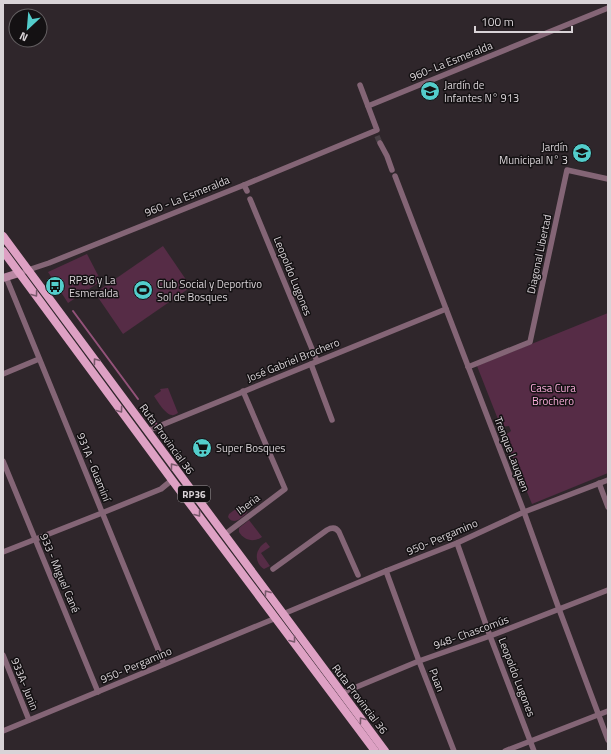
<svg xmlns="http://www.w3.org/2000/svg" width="611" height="754" viewBox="0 0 611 754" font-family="'Titillium Web',sans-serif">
<rect width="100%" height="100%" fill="#2f262b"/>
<!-- green -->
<g fill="#562c46">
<polygon points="163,246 191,287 123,334 95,293"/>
<polygon points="87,254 101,281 68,303 48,272"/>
<polygon points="608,313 608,473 532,504 504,436 511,431 509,426 501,427 477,366"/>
<path d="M168,388L178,413C176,414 173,416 172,415C166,415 157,401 154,396L161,391L160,389Z"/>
<path d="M241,505C245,506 248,509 247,513C241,518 234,526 228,517L229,514Z"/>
<path d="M249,520L262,537C253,543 244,540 239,532V528Z"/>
<path d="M266,542L270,547L261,553L270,566L264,569C258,566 254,556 259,549C260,546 263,544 266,542Z"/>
</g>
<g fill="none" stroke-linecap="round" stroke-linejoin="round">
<!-- stream -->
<g stroke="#935279" stroke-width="2">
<polyline points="73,311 138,399"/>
<polyline points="143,405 157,425"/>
</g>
<!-- street-tunnel -->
<polyline stroke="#484045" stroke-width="5.5" stroke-dasharray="5.5 3" stroke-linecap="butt" points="377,136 380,143"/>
<!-- street -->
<g stroke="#846576" stroke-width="5.5">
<polyline points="368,106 608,8"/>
<polyline points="380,143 387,156 392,170"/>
<polyline points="395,176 524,512 559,609 608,740"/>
<polyline points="244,185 247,191"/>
<polyline points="250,199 317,361"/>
<polyline points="25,271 49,263 244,185 377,130 360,85"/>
<polyline points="6,277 164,664"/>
<polyline points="311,364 332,420"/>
<polyline points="468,367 530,342 567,170 608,179"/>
<polyline points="3,374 39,359"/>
<polyline points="147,431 446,309"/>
<polyline points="3,461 98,692"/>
<polyline points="599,483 608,507"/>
<polyline points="224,535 285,489 243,391"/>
<polyline points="457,543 490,636 534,751"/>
<polyline points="3,552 102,513 161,489 172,480"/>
<path d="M273,569L327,530C332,527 336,527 339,532L358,575"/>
<polyline points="386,571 419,661 454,751"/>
<polyline points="283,614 386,571 457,543 524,512 608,480"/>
<polyline points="3,655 29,720"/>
<polyline points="342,693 419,661 490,636 608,590"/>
<polyline points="3,731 276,618"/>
<polyline points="505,751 608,711"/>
</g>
<!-- secondary -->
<polyline stroke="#b787a2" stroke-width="8" points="3,278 19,273"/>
<!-- primary -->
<g stroke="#dea1c4" stroke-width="8">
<polyline points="3,236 385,751"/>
<polyline points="3,251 172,480 375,751"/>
</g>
</g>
<!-- one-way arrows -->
<defs><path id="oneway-chevron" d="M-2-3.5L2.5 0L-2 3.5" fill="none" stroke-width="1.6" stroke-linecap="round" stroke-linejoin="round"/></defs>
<g stroke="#79596c">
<use href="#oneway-chevron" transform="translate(35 294) rotate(54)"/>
<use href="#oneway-chevron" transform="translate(96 361) rotate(-127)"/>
<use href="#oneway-chevron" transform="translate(120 410) rotate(54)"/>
<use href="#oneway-chevron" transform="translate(173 466) rotate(-127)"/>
<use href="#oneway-chevron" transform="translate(198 514) rotate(53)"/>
<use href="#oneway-chevron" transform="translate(267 593) rotate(-126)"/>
<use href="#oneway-chevron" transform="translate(293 640) rotate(53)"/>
<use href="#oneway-chevron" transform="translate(362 720) rotate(-127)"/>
</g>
<!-- icons -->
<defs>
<g id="school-disc" transform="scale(1)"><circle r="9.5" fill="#53cdcb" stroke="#141113"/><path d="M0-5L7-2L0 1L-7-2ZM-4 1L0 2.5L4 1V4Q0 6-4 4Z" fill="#111"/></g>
<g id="bus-disc" transform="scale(1)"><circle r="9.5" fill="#53cdcb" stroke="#141113"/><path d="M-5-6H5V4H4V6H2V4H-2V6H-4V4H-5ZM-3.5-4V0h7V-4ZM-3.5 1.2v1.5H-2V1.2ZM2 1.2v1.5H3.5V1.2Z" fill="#111"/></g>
<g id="stadium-disc" transform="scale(1)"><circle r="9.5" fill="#53cdcb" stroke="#141113"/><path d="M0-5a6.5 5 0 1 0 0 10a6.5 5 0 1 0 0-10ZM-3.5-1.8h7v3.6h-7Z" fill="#111"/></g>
<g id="supermarket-disc" transform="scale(1)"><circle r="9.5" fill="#53cdcb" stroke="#141113"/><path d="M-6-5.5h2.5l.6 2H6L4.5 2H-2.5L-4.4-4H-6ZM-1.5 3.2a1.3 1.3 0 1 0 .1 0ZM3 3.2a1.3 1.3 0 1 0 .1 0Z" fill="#111"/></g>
</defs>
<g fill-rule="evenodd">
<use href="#school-disc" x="430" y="91"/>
<use href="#school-disc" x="582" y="153"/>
<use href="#bus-disc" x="55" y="286"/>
<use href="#stadium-disc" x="143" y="290"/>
<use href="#supermarket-disc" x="202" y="448"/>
</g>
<g text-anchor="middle" stroke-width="3" stroke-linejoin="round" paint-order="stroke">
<!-- shield labels -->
<rect fill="#141113" stroke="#9e999c" stroke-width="1" x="178" y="486" width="32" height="16" rx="3"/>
<g font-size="10" font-weight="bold" fill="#d9d3d7">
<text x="194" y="498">RP36</text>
</g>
<!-- street labels -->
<g font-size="11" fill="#d9d3d7" stroke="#141113">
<text transform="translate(451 61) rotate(-22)" y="4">960- La Esmeralda</text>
<text transform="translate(187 196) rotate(-22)" y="4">960 - La Esmeralda</text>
<text transform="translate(539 254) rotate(-78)" y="4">Diagonal Libertad</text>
<text transform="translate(293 276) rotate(68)" y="4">Leopoldo Lugones</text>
<text transform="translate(293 360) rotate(-22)" y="4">José Gabriel Brochero</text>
<text transform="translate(167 439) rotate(54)" y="4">Ruta Provincial 36</text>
<text transform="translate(512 454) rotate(69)" y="4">Trenque Lauquen</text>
<text transform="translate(94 467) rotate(68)" y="4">931A - Guaminí</text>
<text transform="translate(248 504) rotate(-37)" y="4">Iberia</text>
<text transform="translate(442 537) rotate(-23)" y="4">950- Pergamino</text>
<text transform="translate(60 573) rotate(67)" y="4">933 - Miguel Cané</text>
<text transform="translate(471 632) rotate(-20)" y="4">948- Chascomús</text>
<text transform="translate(136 665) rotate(-23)" y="4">950- Pergamino</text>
<text transform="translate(517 677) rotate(69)" y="4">Leopoldo Lugones</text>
<text transform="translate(437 680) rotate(69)" y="4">Puan</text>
<text transform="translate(25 684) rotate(68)" y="4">933A- Junin</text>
<text transform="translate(360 699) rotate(53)" y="4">Ruta Provincial 36</text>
</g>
<!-- poi labels -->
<g font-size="11" fill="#d9d3d7" stroke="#141113" text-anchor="start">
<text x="444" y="89">Jardín de<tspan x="444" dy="13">Infantes N° 913</tspan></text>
<text x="568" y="151" text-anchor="end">Jardín<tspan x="568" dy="13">Municipal N° 3</tspan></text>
<text x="69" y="284">RP36 y La<tspan x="69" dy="13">Esmeralda</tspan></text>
<text x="157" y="288">Club Social y Deportivo<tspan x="157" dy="13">Sol de Bosques</tspan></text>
<text x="216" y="452">Super Bosques</text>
</g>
<!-- park labels -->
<g font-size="11" fill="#faadda" stroke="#141113">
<text x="553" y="392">Casa Cura<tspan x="553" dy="13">Brochero</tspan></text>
</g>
</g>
<!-- border -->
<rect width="611" height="754" fill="none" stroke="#d9d3d7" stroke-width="8"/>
<!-- north arrow -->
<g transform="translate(28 28) rotate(206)"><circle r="19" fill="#141113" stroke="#635f61"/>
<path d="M0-3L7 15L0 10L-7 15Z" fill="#53cdcb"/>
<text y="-6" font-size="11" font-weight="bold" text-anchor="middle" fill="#d9d3d7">N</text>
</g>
<!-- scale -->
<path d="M475 26v6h97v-6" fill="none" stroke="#d9d3d7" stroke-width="2"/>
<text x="481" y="26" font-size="12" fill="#d9d3d7" stroke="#141113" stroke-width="3" paint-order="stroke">100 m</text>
</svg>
